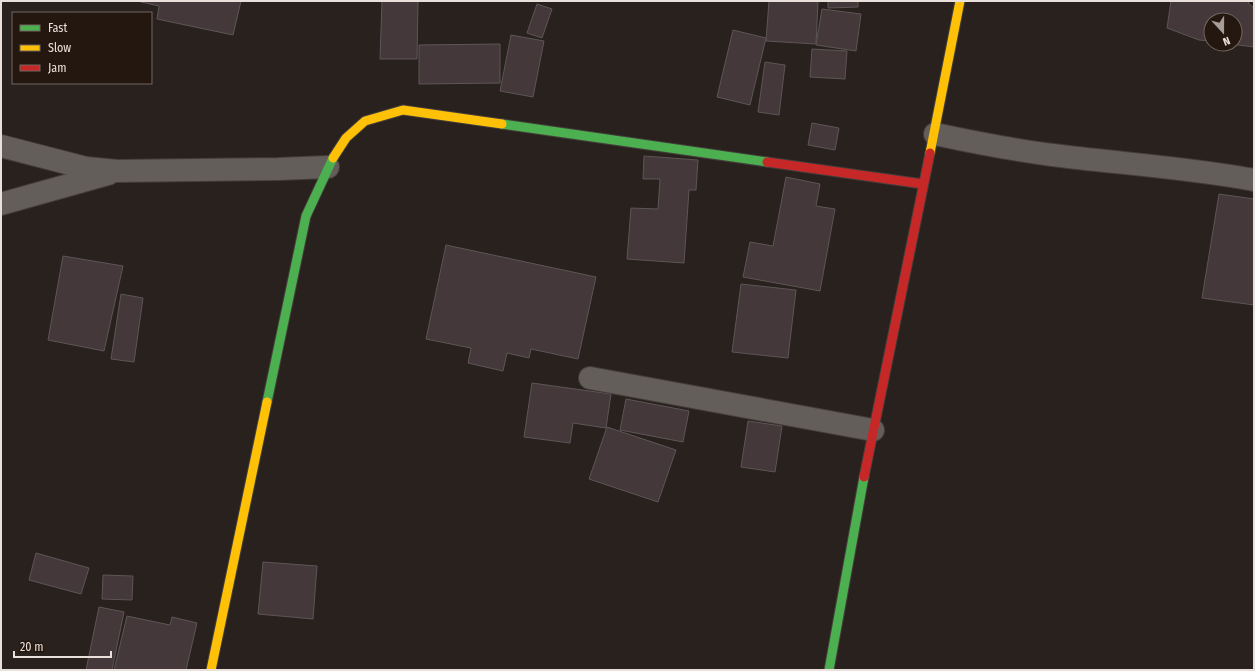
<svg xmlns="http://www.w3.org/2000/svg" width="1255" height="671" viewBox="0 0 1255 671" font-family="'Fira Sans Condensed',sans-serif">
<rect width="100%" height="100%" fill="#29211d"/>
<!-- building -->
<g fill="#44383a" stroke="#5d5656">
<polygon points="137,1 241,1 233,35 157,19 159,6"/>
<polygon points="382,1 418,1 417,59 380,59"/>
<polygon points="769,1 818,1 816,44 766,41"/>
<polygon points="828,1 858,1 858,7 828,8"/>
<polygon points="1171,1 1248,1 1249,4 1254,8 1254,47 1230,44 1235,44 1235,20 1211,20 1211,41 1199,40 1167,28"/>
<polygon points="537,4 552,9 542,38 527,33"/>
<polygon points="822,9 861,14 856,51 816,45"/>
<polygon points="733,30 766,38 750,105 717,97"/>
<polygon points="511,35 544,41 533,97 500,91"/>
<polygon points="500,44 500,83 419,84 419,45"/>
<polygon points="812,49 847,51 845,79 810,77"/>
<polygon points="765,62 785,65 779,115 758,112"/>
<polygon points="812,123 839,128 835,150 808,145"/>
<polygon points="644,156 698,160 696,190 689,190 684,263 627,259 631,208 658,209 660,179 643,179"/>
<polygon points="786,177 820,184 816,206 835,209 820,291 743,277 750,242 773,246"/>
<polygon points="1219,194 1254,199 1254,305 1202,298"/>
<polygon points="446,245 596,277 578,359 531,349 529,358 507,353 503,371 468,363 471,348 426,339"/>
<polygon points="63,256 123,266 104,351 48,340"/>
<polygon points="741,284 796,290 788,358 732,352"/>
<polygon points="121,294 143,298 134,362 111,359"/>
<polygon points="532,383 611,394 606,428 573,423 570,443 524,437"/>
<polygon points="626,399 689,411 683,442 620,430"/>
<polygon points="748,421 782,426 775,472 741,467"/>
<polygon points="607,427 676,450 658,502 589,479"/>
<polygon points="36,553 89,568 81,594 29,580"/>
<polygon points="263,562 317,566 313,619 258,614"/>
<polygon points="103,575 133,576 132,600 102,599"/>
<polygon points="99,607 124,612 112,670 86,670"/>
<polygon points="127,616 170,625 172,617 197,623 186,670 114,670"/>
</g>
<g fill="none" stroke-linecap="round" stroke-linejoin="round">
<!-- street casing -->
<g stroke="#443e3b" stroke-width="24">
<g id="street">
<path d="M935,134C977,143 1018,151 1061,156C1125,164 1190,168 1254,180"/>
<polyline points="1,146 86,168 117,171 278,169 328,167"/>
<polyline points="1,204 108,174"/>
<polyline points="590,378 873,430"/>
</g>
</g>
<!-- fast casing -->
<g stroke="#443e3b" stroke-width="11">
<g id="fast">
<polyline points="502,124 767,162"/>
<polyline points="267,402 306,216 333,158"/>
<polyline points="829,670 864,477"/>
</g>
</g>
<!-- slow casing -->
<g stroke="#443e3b" stroke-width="11">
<g id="slow">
<polyline points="930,153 960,1"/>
<polyline points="333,158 346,138 365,121 403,110 502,124"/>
<polyline points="211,670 267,402"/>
</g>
</g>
<!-- jam casing -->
<g stroke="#443e3b" stroke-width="11">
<g id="jam">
<polyline points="767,162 923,184"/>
<polyline points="864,477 930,153"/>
</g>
</g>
<!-- street -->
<use href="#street" stroke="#645e5a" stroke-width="22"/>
<!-- fast -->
<use href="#fast" stroke="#4caf50" stroke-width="9"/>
<!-- slow -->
<use href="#slow" stroke="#ffc107" stroke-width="9"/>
<!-- jam -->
<use href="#jam" stroke="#c62828" stroke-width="9"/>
</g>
<!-- border -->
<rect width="1255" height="671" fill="none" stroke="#eae0db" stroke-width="4"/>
<!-- legend -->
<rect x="12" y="12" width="140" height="72" fill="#24170f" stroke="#736761"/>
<rect x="20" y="25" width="20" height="6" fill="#4caf50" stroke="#736761"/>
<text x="48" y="32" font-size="12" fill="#eae0db">Fast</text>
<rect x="20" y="45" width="20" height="6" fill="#ffc107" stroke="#736761"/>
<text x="48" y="52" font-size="12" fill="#eae0db">Slow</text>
<rect x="20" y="65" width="20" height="6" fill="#c62828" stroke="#736761"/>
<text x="48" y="72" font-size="12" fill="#eae0db">Jam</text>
<!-- north arrow -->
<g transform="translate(1223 32) rotate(159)"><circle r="19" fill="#24170f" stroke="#736761"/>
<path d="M0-3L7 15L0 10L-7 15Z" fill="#a69d98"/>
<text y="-6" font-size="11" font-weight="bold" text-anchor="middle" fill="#eae0db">N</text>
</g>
<!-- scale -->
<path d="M14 651v6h97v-6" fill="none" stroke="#eae0db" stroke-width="2"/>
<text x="20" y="651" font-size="12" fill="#eae0db" stroke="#24170f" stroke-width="3" paint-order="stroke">20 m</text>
</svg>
